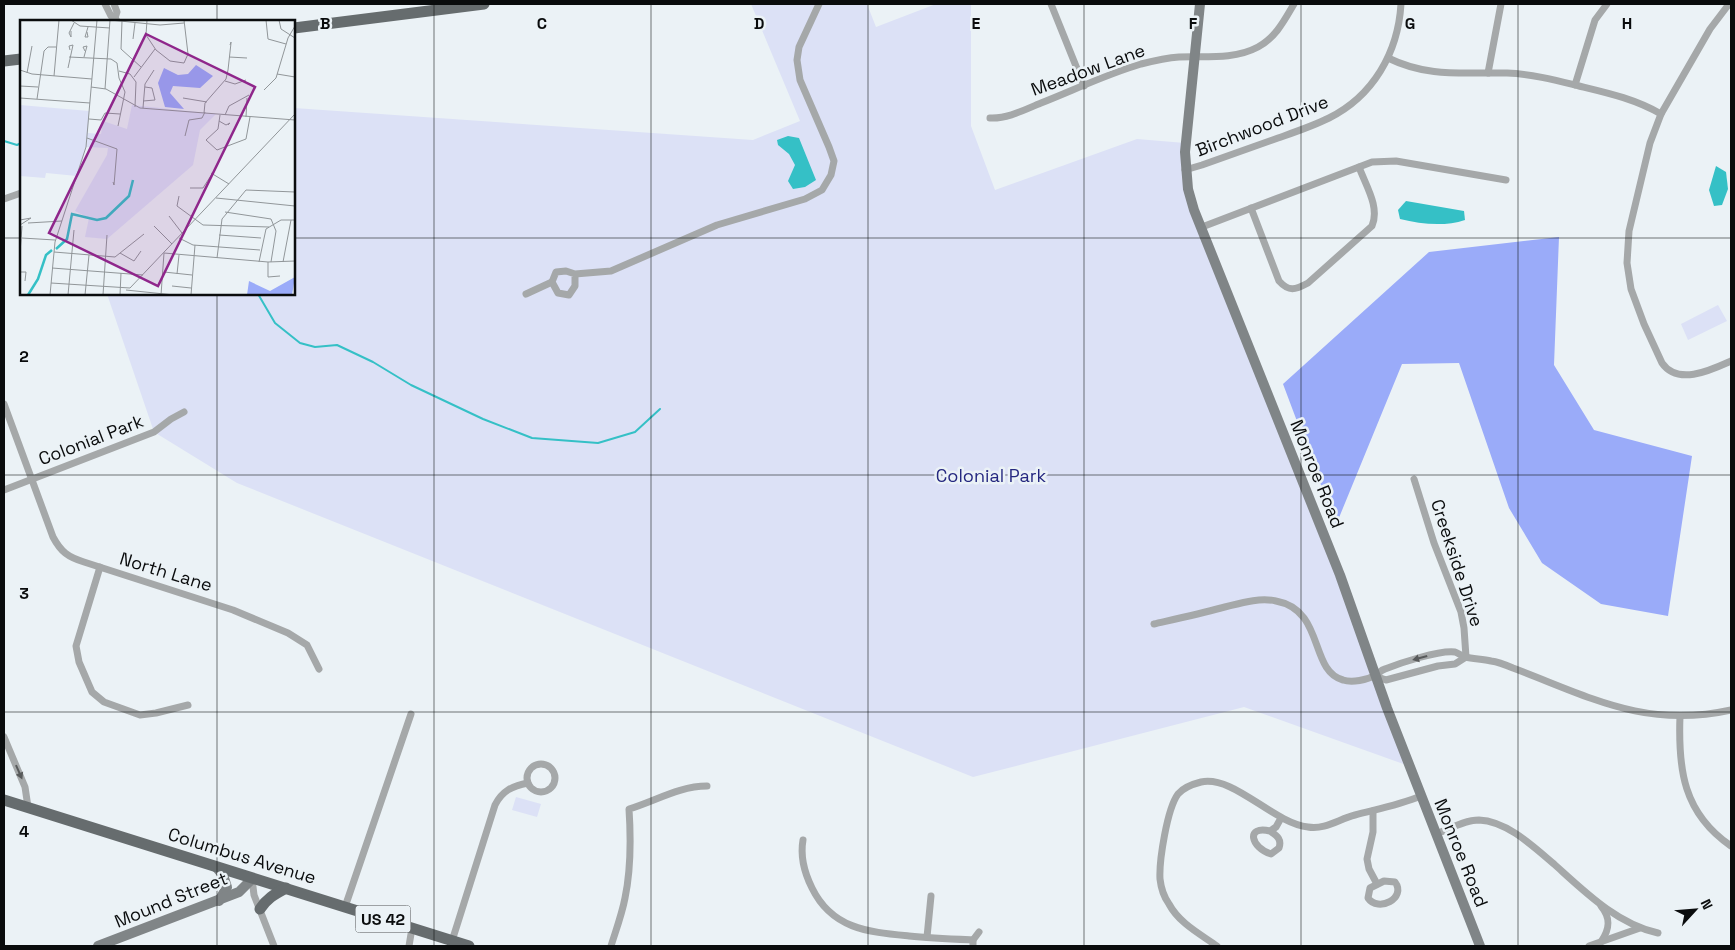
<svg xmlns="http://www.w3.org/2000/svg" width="1735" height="950" viewBox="0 0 1735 950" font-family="'Space Grotesk',sans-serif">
<rect width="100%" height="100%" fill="#ebf2f6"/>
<!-- green -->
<g fill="#dce1f6">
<polygon points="751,4 867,4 876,27 936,4 971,4 971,126 995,190 1137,139 1185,143 1188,189 1409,766 1244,707 973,777 237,483 154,432 107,294 294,294 294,108 753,140 800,121"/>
<polygon points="1718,305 1727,321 1688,340 1681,324"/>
<polygon points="516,797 541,804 537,817 512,810"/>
</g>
<!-- forest -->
<polygon fill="#9aabf9" points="1559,237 1554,365 1594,430 1692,456 1668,616 1601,604 1542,563 1509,508 1459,363 1402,364 1336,525 1283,384 1429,252"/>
<!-- water -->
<g fill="#35c0c6">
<polygon points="788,136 799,138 816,180 805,187 793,189 788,181 795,165 789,154 778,145 777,140"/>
<polygon points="1716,166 1726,172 1728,189 1722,205 1714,206 1709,190"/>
<path d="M1406,201L1464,211L1465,220C1444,227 1421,224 1400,219L1398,210Z"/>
</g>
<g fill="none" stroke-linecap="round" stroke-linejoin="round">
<!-- stream -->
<g stroke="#35c0c6" stroke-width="2">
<polyline points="4,141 17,145 21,143"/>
<polyline points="258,294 275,323 300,343 315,347 337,345 373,362 411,385 483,419 532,438 598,443 635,432 660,409"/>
</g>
<!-- street -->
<g stroke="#a5a8a9" stroke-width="7">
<polyline points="105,4 111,16 115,18 117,21"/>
<polyline points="114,4 117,12 115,18"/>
<polyline points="1051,4 1084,86"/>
<path d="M1729,4L1710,29L1661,114L1650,143L1629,231L1627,263L1631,289L1644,324L1662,363C1678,386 1711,370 1731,361"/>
<path d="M1388,58C1429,78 1463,72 1507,73C1532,74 1555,80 1579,86C1608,93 1635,99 1661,114"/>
<polyline points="1488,73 1501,4"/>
<polyline points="1575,85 1595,20 1607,4"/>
<path d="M990,118C1008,119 1026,109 1041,103C1074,90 1107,74 1141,64C1153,61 1166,58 1179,57C1204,56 1234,60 1258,47C1276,37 1284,21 1294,4"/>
<path d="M1185,170L1202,165C1228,156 1253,147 1278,138C1295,132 1313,126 1329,118C1373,96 1398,53 1401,4"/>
<polyline points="4,199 21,193"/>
<path d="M1251,208L1279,281C1289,292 1295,290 1308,283L1372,226C1380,207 1366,186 1359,167"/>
<polyline points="1202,227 1372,162 1396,161 1506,180"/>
<polyline points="575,274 575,286 569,295 558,293 552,282 556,272 566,271 575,274 611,271 717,225 805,199 822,190 831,175 834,161 829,147 800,80 797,60 799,47 819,4"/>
<polyline points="526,294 552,282"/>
<path d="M4,404L53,537C61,552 68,557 84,562L233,610L288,633L307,645L319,669"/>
<polyline points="1414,479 1434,543 1461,612 1464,628 1466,657"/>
<polyline points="4,490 154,432 171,419 184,412"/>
<polyline points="100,567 76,646 79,662 92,692 104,702 140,715 156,713 188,705"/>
<path d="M1154,624C1176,619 1199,614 1221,608C1238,604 1258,597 1276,601C1325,610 1309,671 1343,680C1352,683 1367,680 1376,675C1379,673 1381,670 1385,669C1400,663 1439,650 1455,652C1458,653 1462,656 1465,657C1474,659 1483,659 1491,661C1499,662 1506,665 1513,668C1590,697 1645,729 1731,710"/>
<polyline points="1375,676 1386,680 1438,666 1455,664 1466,657"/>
<path d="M1680,716C1678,769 1683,813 1731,846"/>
<polyline points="4,737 25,787 28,807"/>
<circle cx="541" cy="778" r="14"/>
<polyline points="1373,811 1373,832 1367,859 1369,869 1377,884"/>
<path d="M1270,831C1277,836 1282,839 1279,848L1271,854C1251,848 1245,825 1270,831L1276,827L1281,818"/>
<path d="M1436,834C1449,829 1465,820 1479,820C1507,821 1534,847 1554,864C1584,891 1617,924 1658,933"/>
<path d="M803,840C800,857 804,872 812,888C832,929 868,932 909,936C930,938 952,939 973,940"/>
<polyline points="252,879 254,895 274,946"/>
<path d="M1384,881L1395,882C1407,898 1378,913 1368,898L1370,888Z"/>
<path d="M1601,906C1611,918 1610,929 1601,942"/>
<polyline points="345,907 411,714"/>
<polyline points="927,937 931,896"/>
<path d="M452,941L495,805C502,791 512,786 528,783"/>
<polyline points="409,946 412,928"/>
<path d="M611,946C616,930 622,914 625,898C631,869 631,839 629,809C655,801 680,786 707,786"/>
<polyline points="973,946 973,940 979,932"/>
<path d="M1217,946C1200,934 1179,923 1169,904C1164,897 1161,888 1160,879C1159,861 1167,809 1178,794C1184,787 1193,784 1201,782C1234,775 1273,823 1308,827C1325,830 1339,819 1355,815C1378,809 1399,805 1421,796"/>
<polyline points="1589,946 1640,928"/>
</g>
<!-- secondary -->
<g stroke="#808587" stroke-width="10">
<polyline points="1200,4 1185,152 1188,189 1194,210 1340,575 1387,708 1480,946"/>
<polyline points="216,867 223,875 227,887 219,901"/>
<polyline points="98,946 239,892 252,879"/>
</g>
<!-- primary -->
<g stroke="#666c6e" stroke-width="11">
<polyline points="294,28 484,4"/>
<polyline points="4,61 21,59"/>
<polyline points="4,800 469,946"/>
<path d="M260,909C267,898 275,894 286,888"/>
</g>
</g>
<!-- one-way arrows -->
<defs><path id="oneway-solid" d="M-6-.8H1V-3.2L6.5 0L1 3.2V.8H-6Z" transform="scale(1.25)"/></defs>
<g fill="#585a5b">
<use href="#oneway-solid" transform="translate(1420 658) rotate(165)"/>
<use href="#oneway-solid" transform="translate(19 772) rotate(66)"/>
</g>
<!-- grid -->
<path fill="none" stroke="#0a0c0d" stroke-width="1" stroke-opacity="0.55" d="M217,4V21M434,4V946M651,4V946M868,4V946M1084,4V946M1301,4V946M1518,4V946M4,238H21M294,238H1731M217,294V946M4,475H1731M4,712H1731"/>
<g text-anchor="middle" stroke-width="5" stroke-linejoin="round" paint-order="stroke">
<!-- shield labels -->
<rect fill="#ebf2f6" stroke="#4e5153" stroke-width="1" x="355.5" y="905.5" width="55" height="27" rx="4"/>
<g font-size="16" font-weight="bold" fill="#0a0c0d">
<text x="383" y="925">US 42</text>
</g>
<!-- street labels -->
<g font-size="18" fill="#0a0c0d" stroke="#ebf2f6">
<text transform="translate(1088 70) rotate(-20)" y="6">Meadow Lane</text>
<text transform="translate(1262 126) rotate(-21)" y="6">Birchwood Drive</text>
<text transform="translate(91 440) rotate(-21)" y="6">Colonial Park</text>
<text transform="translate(1317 474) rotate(68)" y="6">Monroe Road</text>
<text transform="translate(1457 563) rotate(72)" y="6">Creekside Drive</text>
<text transform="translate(166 572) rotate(17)" y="6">North Lane</text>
<text transform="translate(1461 853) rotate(68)" y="6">Monroe Road</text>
<text transform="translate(242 856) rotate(17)" y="6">Columbus Avenue</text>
<text transform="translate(171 900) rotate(-22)" y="6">Mound Street</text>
</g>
<!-- park labels -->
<g font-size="18" fill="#252880" stroke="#ebf2f6">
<text x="991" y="482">Colonial Park</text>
</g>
</g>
<!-- overview -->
<g transform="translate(20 20)">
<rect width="275" height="275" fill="#ebf2f6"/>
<path d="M0,85L69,91L68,113L81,114L83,101L107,109L112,85L196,94L180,110L173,145L87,219L65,217L69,198L55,191L87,135L88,128L66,127L57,156L26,153L25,158L0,156Z" fill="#dce1f6"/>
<path d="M176,45L193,56L180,68L153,66L150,73L164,89L145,87L138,63L144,48L158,55L168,54ZM275,257L272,275H227L229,261L250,271Z" fill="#9aabf9"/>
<path fill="none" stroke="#35c0c6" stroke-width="2.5" d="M36,229L47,219L52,194L77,200L86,198L109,176L113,160M8,275L18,259L26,235L32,230"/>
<path fill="none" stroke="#919699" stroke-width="1" d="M51,0L60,6L90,8M90,0L140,5L164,3M127,0L126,15L136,30L150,41L164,43L168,34L164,0M246,0L248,19L266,24M259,0L261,9L275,18M102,1L101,29L121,47M51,11V17L49,13L54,3M67,12L68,17H65L68,7M113,19L115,3M49,37L91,39L97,43L99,58L105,72L98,106M64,37L67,26L63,27L65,31M209,37L227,38M48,48L53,25L49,26L50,30M0,50L12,54L72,59M99,51L110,54L116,62L115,87M7,53L12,26M257,54L275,57M34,56L39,0M114,57L135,29M205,61L215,64L226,60M0,66L18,67M71,67L86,69L120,88L275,100M85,69L90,0M244,70L256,58L268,18L275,6M0,78L70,83M163,78L187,82M17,79L24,31L28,27H36M123,81L135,80L132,68L125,67M123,88L125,64L134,50M184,93L185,83L206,59L208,50L211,23V22L210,25M200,95L198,109L186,120L197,130L226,119L230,97M205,95L209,86L229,75M226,97L227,78M69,99L81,100L85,93L100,94M199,101L206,105L210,103L208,105M165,116L169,100L182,98L185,92M67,118L97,129L94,165L93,162M191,153L209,164M170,168H183L192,154M159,176L157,186L183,205L249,207M196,178L275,186M205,192L251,199L256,211L251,242M149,196L162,213M0,200L11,198L0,205M8,203L42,201M134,206L152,224M199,215L241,218M2,218L35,220M159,218L173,225L240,230M34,232L95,237L124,214M0,233L2,206M100,233L114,241L121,231M197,238L202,199L226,170L275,172M239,242L246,209L261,200H275M248,242V257L260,256M263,242L271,200M32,248L123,255M0,252H6L5,261M144,252L172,255M157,254L159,235M31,263L110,268L275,94M152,266L171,268M106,270L154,275M30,275L35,222L66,127L77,0M48,275L54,210M65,275L69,235M83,275L87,215M100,275L101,253M141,275L144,233L248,242L275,241M171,275L175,225"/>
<path fill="#8f268b" fill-opacity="0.15" stroke="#8f268b" stroke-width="2.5" d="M126,14L235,67L138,266L29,213Z"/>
<rect width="275" height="275" fill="none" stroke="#0a0c0d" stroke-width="2.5"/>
</g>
<g font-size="16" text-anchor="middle" font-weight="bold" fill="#0a0c0d" stroke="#ebf2f6" stroke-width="5" stroke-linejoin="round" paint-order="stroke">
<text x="325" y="29">B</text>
<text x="542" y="29">C</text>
<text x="759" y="29">D</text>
<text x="976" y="29">E</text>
<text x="1193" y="29">F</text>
<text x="1410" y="29">G</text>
<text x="1627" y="29">H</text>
<text x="24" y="362">2</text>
<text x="24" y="599">3</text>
<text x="24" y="837">4</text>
</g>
<!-- border -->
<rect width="1735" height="950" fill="none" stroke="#0a0c0d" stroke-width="10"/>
<!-- north arrow -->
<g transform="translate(1695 910) rotate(64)" stroke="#ebf2f6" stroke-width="4" paint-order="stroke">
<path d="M0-4L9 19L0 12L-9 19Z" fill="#0a0c0d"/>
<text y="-8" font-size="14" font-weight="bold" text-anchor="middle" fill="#0a0c0d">N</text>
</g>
</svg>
